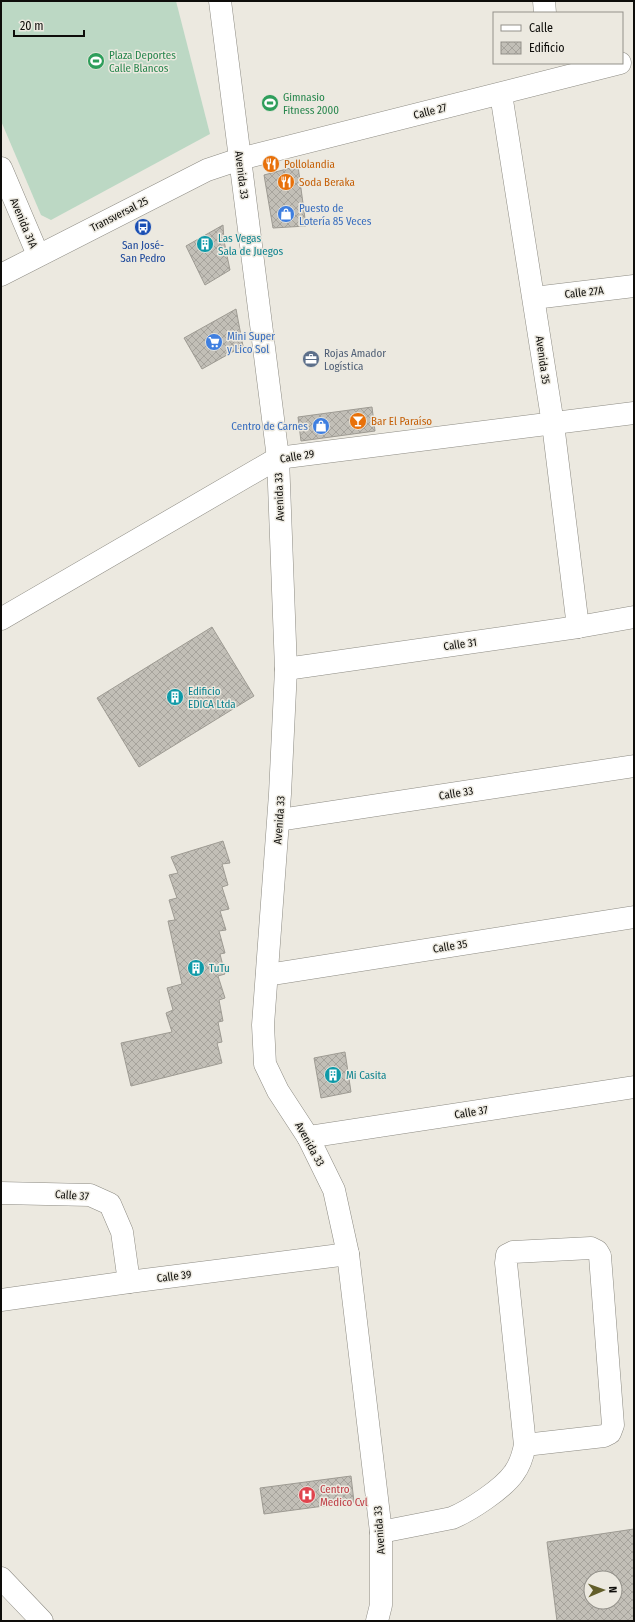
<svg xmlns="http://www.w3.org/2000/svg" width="635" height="1622" viewBox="0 0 635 1622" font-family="'Fira Sans Condensed',sans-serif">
<defs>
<pattern id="building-cross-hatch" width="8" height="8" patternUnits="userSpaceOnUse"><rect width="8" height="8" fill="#c2bfb7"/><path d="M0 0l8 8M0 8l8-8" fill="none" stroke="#a6a39c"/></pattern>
</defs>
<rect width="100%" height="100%" fill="#ece9e0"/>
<!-- pitch -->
<polygon fill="#bcd8c4" points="1,1 176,1 210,134 51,220 41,215 1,121"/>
<!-- building -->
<g fill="url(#building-cross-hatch)" stroke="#9e9b93" fill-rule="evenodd">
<polygon points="298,166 306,226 273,228 264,175"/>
<polygon points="223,225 224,241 230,270 205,285 186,246"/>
<polygon points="236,309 243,346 202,369 184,338"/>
<polygon points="372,407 375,431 301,441 298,417"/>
<polygon points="212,627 254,696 139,767 97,698"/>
<polygon points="223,841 230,863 222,864 228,885 222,887 229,909 220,911 226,930 219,931 225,953 220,954 225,974 218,976 225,998 219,1000 223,1021 218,1022 222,1042 217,1043 222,1063 131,1086 121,1043 172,1032 166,1013 173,1010 167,988 182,984 168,921 175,920 169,900 177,898 169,875 178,873 171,857"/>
<polygon points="345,1052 351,1092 321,1098 314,1058"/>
<polygon points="351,1476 354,1502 264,1514 260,1488"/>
<path d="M634,1529V1621H557L547,1542ZM591,1578H615V1602H591Z"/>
</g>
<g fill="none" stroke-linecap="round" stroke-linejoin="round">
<!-- minor casing -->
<g stroke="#8d8b83" stroke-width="23">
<g id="minor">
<polyline points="220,1 278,458 286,669 280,794 263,1025 265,1064 278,1091 308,1137 334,1190 348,1254 381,1532 381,1605 377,1621"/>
<polyline points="544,1 545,13"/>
<polyline points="501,94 553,424 578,627"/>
<polyline points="1,168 38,255"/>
<polyline points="1,275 207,170 240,159 620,63"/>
<polyline points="534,298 634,286"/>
<polyline points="1,619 278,458 634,413"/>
<polyline points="286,669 578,627 634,617"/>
<polyline points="279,820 634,766"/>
<polyline points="267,975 634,917"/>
<polyline points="308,1137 634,1087"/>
<polyline points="1,1193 90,1195 110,1204 122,1232 129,1282"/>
<polyline points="1,1300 129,1282 348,1254"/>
<path d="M381,1532L452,1518C469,1511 503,1489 514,1473C520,1465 523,1455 525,1445L506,1263L507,1255L513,1252L591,1248L597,1251L600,1256L613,1425L610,1433L604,1436L525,1445"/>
<polyline points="1,1578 42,1621"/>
</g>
</g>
<!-- minor -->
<use href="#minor" stroke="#fff" stroke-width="22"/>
</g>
<!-- icons -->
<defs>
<g id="stadium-disc" transform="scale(0.9)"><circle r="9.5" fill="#2e9e5b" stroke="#ece9e0"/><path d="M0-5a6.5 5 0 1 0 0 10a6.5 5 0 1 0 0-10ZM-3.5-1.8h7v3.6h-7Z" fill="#fff"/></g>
<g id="restaurant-disc" transform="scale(0.9)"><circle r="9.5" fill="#e8710a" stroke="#ece9e0"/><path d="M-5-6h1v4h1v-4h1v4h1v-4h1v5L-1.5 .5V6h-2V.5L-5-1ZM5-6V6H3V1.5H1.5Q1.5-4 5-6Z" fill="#fff"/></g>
<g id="shop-disc" transform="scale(0.9)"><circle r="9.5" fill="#3f7fe0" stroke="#ece9e0"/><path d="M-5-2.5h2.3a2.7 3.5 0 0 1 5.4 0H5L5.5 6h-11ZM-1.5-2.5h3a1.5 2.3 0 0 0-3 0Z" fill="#fff"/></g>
<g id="bus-disc" transform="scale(0.9)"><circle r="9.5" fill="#1a4fb4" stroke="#ece9e0"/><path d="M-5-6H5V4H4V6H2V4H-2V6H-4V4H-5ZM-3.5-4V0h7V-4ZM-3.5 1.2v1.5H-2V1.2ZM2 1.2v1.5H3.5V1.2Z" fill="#fff"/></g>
<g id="building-disc" transform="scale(0.9)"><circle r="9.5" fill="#0f9aa8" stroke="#ece9e0"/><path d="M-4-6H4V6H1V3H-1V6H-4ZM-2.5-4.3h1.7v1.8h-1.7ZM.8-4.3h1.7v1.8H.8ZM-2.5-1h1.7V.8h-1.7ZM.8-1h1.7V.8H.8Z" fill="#fff"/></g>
<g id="supermarket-disc" transform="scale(0.9)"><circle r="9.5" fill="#3f7fe0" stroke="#ece9e0"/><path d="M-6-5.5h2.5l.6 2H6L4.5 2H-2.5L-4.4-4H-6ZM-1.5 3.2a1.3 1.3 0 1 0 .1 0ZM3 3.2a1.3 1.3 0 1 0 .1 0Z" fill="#fff"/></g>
<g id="office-disc" transform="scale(0.9)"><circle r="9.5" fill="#5c6f8a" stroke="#ece9e0"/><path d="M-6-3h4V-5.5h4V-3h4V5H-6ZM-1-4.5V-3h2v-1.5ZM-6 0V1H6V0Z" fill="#fff"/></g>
<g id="bar-disc" transform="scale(0.9)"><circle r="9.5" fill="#e8710a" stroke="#ece9e0"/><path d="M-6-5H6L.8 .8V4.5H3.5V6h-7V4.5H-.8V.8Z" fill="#fff"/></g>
<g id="hospital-disc" transform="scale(0.9)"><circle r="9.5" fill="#e0444e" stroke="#ece9e0"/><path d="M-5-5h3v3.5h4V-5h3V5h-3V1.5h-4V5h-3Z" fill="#fff"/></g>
</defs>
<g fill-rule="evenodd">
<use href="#stadium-disc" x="96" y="61"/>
<use href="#stadium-disc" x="270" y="103"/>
<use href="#restaurant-disc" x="271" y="164"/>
<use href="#restaurant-disc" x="286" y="182"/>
<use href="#shop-disc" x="286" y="214"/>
<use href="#bus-disc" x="143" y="227"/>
<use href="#building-disc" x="205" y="244"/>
<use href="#supermarket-disc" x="214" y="342"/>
<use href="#office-disc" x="311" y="359"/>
<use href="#bar-disc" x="358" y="421"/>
<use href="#shop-disc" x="321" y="426"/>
<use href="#building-disc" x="175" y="697"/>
<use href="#building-disc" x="196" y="968"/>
<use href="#building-disc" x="333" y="1075"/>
<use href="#hospital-disc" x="307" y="1495"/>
</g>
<g text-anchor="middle" stroke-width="3" stroke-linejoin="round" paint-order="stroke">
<!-- leisure labels -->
<g font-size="11" fill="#27864d" stroke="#ece9e0" text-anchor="start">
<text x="109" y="59">Plaza Deportes<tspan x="109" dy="13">Calle Blancos</tspan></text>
<text x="283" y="101">Gimnasio<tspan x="283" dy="13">Fitness 2000</tspan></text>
</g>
<!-- street labels -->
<g font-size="11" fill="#0e0d0a" stroke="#ece9e0">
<text transform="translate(430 111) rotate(-14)" y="4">Calle 27</text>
<text transform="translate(242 175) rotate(83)" y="4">Avenida 33</text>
<text transform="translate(119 214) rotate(-27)" y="4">Transversal 25</text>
<text transform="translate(24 223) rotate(67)" y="4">Avenida 31A</text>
<text transform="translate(584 292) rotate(-6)" y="4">Calle 27A</text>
<text transform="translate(543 360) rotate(82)" y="4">Avenida 35</text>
<text transform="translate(297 456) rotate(-9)" y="4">Calle 29</text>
<text transform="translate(279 497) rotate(-92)" y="4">Avenida 33</text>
<text transform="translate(460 644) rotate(-8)" y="4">Calle 31</text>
<text transform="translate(456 793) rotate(-9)" y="4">Calle 33</text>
<text transform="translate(279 820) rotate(-86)" y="4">Avenida 33</text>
<text transform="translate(450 946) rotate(-9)" y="4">Calle 35</text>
<text transform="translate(471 1112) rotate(-9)" y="4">Calle 37</text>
<text transform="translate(310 1144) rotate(61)" y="4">Avenida 33</text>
<text transform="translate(72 1195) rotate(4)" y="4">Calle 37</text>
<text transform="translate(174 1276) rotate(-7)" y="4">Calle 39</text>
<text transform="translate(379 1530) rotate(-94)" y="4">Avenida 33</text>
</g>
<!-- food labels -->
<g font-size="11" fill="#c56008" stroke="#ece9e0" text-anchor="start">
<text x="284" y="168">Pollolandia</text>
<text x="299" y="186">Soda Beraka</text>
<text x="371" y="425">Bar El Paraíso</text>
</g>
<!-- shop labels -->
<g font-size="11" fill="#366cbe" stroke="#ece9e0" text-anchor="start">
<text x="299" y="212">Puesto de<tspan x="299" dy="13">Lotería 85 Veces</tspan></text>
<text x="227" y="340">Mini Super<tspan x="227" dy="13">y Lico Sol</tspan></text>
<text x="308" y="430" text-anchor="end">Centro de Carnes</text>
</g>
<!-- culture labels -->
<g font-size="11" fill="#0d838f" stroke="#ece9e0" text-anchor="start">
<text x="218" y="242">Las Vegas<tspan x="218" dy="13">Sala de Juegos</tspan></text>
<text x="188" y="695">Edificio<tspan x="188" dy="13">EDICA Ltda</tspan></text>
<text x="209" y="972">TuTu</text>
<text x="346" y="1079">Mi Casita</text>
</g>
<!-- transit labels -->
<g font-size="11" fill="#164399" stroke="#ece9e0">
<text x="143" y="249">San José-<tspan x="143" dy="13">San Pedro</tspan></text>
</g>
<!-- service labels -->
<g font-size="11" fill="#4e5e75" stroke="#ece9e0" text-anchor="start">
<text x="324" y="357">Rojas Amador<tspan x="324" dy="13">Logística</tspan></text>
</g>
<!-- health labels -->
<g font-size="11" fill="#be3a42" stroke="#ece9e0" text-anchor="start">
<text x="320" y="1493">Centro<tspan x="320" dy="13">Medico Cvl</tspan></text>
</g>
</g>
<!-- border -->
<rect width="635" height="1622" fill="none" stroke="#0e0d0a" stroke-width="4"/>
<!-- legend -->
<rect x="493" y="12" width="130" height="52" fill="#ece9e0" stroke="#93918a"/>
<rect x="501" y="25" width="20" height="6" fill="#ffffff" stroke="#93918a"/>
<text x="529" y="32" font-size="12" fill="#0e0d0a">Calle</text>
<rect x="501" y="42" width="20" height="12" fill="url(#building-cross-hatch)" stroke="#93918a"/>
<text x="529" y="52" font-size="12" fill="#0e0d0a">Edificio</text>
<!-- north arrow -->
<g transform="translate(603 1590) rotate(88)"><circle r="19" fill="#ece9e0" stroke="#93918a"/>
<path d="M0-3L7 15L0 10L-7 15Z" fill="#625e2a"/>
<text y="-6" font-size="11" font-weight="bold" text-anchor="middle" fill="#0e0d0a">N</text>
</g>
<!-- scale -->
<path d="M14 30v6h70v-6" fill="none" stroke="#0e0d0a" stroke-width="2"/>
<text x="20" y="30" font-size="12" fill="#0e0d0a" stroke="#ece9e0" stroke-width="3" paint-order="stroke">20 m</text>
</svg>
